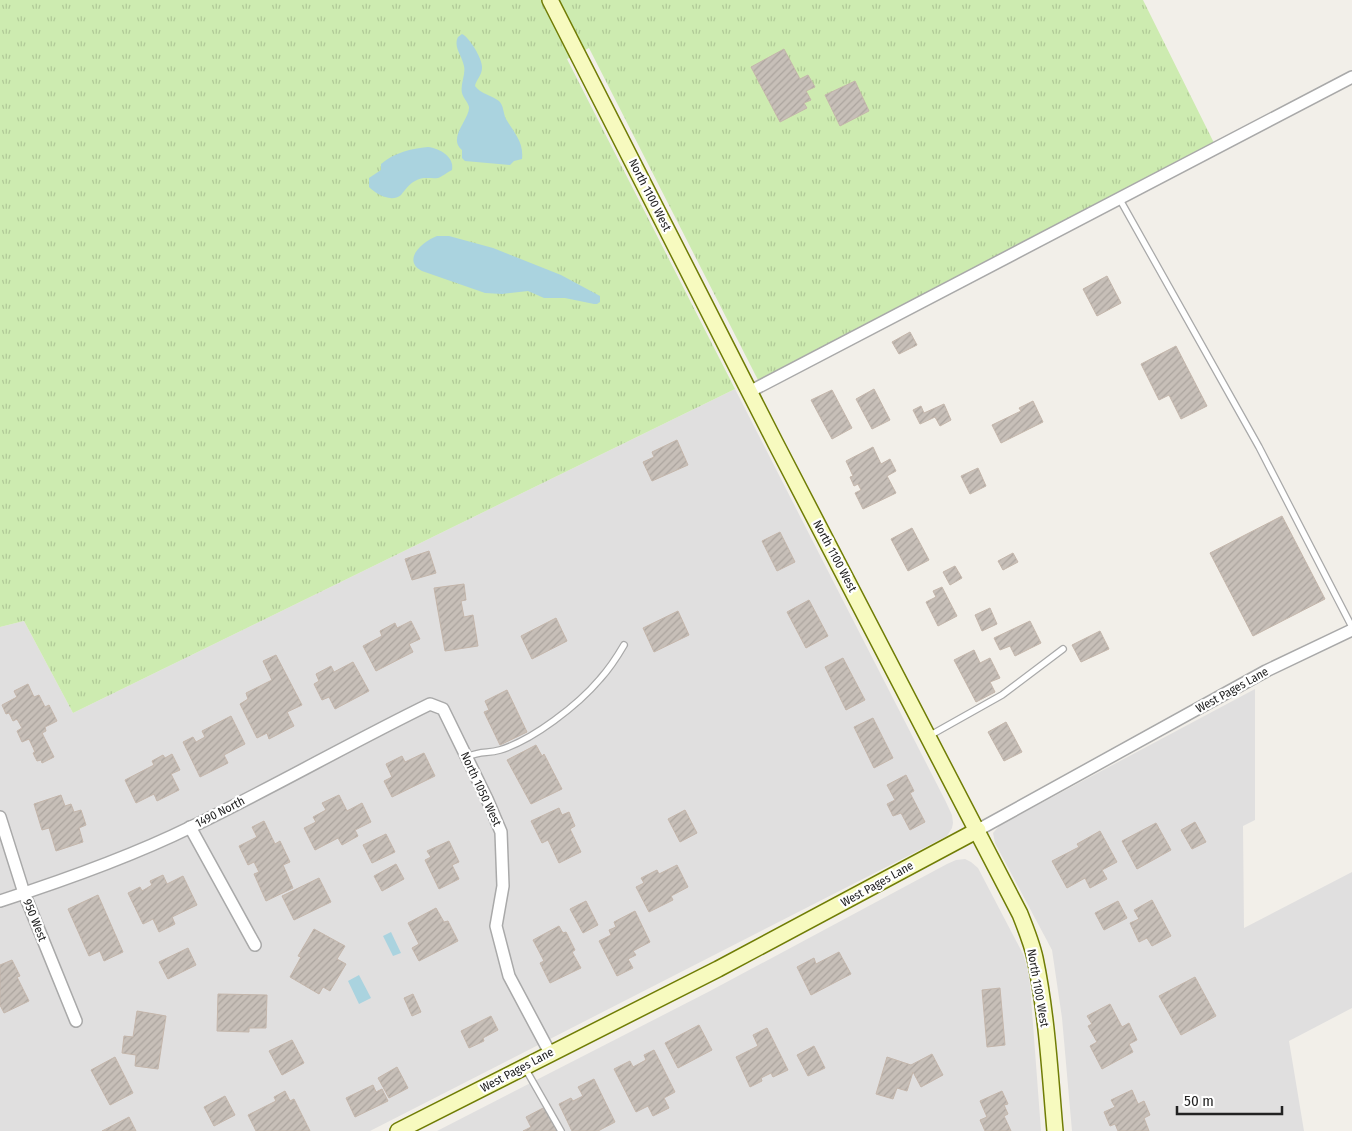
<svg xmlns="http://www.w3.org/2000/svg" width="1352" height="1131" viewBox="0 0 1352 1131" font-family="'Fira Sans Condensed',sans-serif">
<defs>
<pattern id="grass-tufts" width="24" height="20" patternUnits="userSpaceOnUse" patternTransform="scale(1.25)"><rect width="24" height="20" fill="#cdebb0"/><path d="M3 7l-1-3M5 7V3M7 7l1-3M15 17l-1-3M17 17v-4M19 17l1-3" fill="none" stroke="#b0c997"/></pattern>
<pattern id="building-hatch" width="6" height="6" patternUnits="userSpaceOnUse" patternTransform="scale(1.25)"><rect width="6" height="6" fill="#c7bfb8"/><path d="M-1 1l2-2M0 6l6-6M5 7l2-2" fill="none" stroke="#aba49e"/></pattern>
</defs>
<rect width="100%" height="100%" fill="#f2efe9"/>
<!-- residential -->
<g fill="#e0dfdf">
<polygon points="735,389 945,800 952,815 953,823 952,828 947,836 370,1131 0,1131 0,627 24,621 73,713"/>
<polygon points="1255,689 1255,820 1243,826 1244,928 1352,872 1352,1008 1289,1041 1304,1131 1072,1131 1062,1018 1052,950 995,843 993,833 1000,825"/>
<polygon points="965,859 971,862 978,868 1023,954 1027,967 1030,984 1041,1131 437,1131 710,991 947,864 956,860"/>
</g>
<!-- grass -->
<polygon fill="url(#grass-tufts)" points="0,0 1143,0 1216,147 758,380 589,48 567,59 735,389 73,713 24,621 0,627"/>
<!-- water -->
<g fill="#aad3df">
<path d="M462,34C469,37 483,59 482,68C482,75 476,80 475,86C481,94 491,95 499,101C504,106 503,113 506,119C514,133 524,142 522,159L514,161L510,165L465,161L462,158V150C447,138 470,119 469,107C468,102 463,98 462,93C460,84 466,74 464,66C462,55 453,47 458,37Z"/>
<path d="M428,147C439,148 455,157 452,170C447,172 442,177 438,178C430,179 423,176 415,181C409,184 405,190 401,195C391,203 376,194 369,187V178L381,170V164C395,152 411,149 428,147Z"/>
<path d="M437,236H449L493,248L561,275L600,296V302L597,304H594L565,298H544L528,291L502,294L485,293L422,271C401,260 423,241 437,236Z"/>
<polygon points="391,932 401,953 393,956 383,936"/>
<polygon points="359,975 371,998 359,1004 348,981"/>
</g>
<!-- building -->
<g fill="url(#building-hatch)" stroke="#c4b6ab">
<polygon points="784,49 800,79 808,75 815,87 806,91 811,100 804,103 807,108 780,122 751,67"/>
<polygon points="855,81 869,111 840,126 825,95"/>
<polygon points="1107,276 1121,303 1097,316 1083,289"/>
<polygon points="910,332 917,345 899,354 892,342"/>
<polygon points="1176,346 1207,406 1181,419 1169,395 1159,400 1141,364"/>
<polygon points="874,389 890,420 872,429 856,399"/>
<polygon points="832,390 852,428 832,439 811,400"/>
<polygon points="1033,401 1043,422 1001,443 992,425 1021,411 1019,408"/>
<polygon points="944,404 951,420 940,426 935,417 920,424 913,410 921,406 924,413"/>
<polygon points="677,440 688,465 652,481 643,462 654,457 652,452"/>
<polygon points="873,447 881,464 890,459 896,471 887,476 896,493 863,509 855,493 861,490 858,484 854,486 850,477 853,476 846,461"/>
<polygon points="978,468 986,486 970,494 961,476"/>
<polygon points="1282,516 1325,599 1253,636 1210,553"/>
<polygon points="912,528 929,560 908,571 891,539"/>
<polygon points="780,532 795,562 777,571 762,541"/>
<polygon points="429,551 436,573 412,580 405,559"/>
<polygon points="1013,553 1018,562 1003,570 998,561"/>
<polygon points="955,566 962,578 950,585 943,572"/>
<polygon points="464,584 466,600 461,601 464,617 473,615 478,646 445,651 434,588"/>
<polygon points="942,587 957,616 938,626 926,602 936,597 933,591"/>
<polygon points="809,600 828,636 806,648 787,612"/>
<polygon points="990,608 997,624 982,631 975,615"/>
<polygon points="678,611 689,635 654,652 643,628"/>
<polygon points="556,618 567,641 532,659 521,636"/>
<polygon points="411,621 420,639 409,644 413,652 376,671 363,646 382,636 380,631 395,623 397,628"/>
<polygon points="1030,621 1041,643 1015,656 1010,646 1000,650 994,638"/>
<polygon points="1100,631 1109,649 1081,662 1072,645"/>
<polygon points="974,650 980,663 990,658 1000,678 990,682 995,692 976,702 954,660"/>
<polygon points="276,655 302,705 287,712 294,726 269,739 267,733 257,738 240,704 248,699 246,693 272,680 263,661"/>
<polygon points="843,658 865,700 846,710 825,667"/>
<polygon points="353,662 369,691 335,709 329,697 322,700 314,684 319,681 316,674 331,666 334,672"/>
<polygon points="28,684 34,697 39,695 45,707 49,705 57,721 45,727 46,731 42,733 54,757 42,763 41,760 37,761 33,753 35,752 29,739 22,742 17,731 22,728 17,719 13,721 9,713 6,714 2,705 17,697 14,691"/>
<polygon points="507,690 527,732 500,745 484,712 489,710 485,701"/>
<polygon points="231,716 245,744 224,755 228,763 200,777 183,742 193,737 196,742 205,737 202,731"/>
<polygon points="873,718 893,758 874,768 854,727"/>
<polygon points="1006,722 1022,752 1004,761 988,732"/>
<polygon points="536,745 542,756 544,754 562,789 531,804 507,760"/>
<polygon points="424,753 435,776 392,797 384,781 392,777 386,764 402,756 405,762"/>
<polygon points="172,754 180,770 171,774 179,790 157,801 154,794 136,803 125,780 154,765 152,761 163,755 165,758"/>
<polygon points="906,775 914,791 910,793 925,822 910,830 901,813 893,816 887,804 895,800 887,785"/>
<polygon points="61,795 65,806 71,804 74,812 81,810 86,825 79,828 83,842 56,851 49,828 42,830 34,804"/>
<polygon points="339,795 347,811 362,803 371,822 355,830 358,836 342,845 338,838 315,850 304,828 316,822 313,817 326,810 322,803"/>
<polygon points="559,808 562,815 569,812 575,826 570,829 581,852 559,863 548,840 542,843 531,821"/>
<polygon points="685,810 697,833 680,842 668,819"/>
<polygon points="264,821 275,844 280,841 290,862 283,865 293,888 266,901 254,874 259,872 254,862 248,865 239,846 257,837 252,827"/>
<polygon points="1195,822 1206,842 1192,849 1181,830"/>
<polygon points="1156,823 1171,850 1137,869 1122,841"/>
<polygon points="1100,831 1117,862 1102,870 1107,879 1090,888 1085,878 1067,888 1052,861 1079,847 1077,844"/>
<polygon points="386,834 395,852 372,863 363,845"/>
<polygon points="449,841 459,862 452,865 459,879 439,889 425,860 431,857 427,851"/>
<polygon points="396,864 404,879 382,891 374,876"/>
<polygon points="677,865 688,887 671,896 673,900 649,912 636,887 644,883 641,878 657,870 659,874"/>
<polygon points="163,875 167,884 183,876 197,905 172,917 175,924 159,932 153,919 143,924 128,893 140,887 142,891 152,885 150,881"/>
<polygon points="319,878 331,902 294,920 282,896"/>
<polygon points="98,895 123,952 104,961 100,951 89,956 68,909"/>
<polygon points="1152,900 1171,936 1152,946 1147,938 1139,942 1130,923 1139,919 1134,910"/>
<polygon points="586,901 598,925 583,933 570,909"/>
<polygon points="1118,901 1127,918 1104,930 1095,913"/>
<polygon points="436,908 444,922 448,921 458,941 419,961 412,948 419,944 408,923"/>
<polygon points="635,911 650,942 633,951 636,955 628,959 633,968 617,976 599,941 611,935 609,930 616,927 614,922"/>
<polygon points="559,926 563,933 566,932 575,950 572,952 581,968 550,983 540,963 544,961 533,940"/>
<polygon points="314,929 345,946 337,959 346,964 330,991 323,987 319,994 290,977 301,957 298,956"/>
<polygon points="188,948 196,965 168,979 159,962"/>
<polygon points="839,952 851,974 811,995 797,967 814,958 816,964"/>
<polygon points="12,960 20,976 17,977 29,1001 4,1013 0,1005 0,965"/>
<polygon points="1195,977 1216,1016 1181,1035 1159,996"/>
<polygon points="1000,988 1005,1045 987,1047 982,990"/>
<polygon points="218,994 267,995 266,1028 249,1028 249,1032 217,1031"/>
<polygon points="413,994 421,1012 412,1016 404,998"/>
<polygon points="1110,1004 1122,1027 1129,1023 1137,1040 1129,1044 1133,1052 1102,1069 1090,1046 1097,1042 1088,1026 1092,1024 1087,1016"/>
<polygon points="137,1011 166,1016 158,1069 135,1066 136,1055 122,1053 124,1036 133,1037"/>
<polygon points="491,1016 498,1030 483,1038 484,1041 469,1048 461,1031"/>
<polygon points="699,1025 712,1050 678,1068 665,1043"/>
<polygon points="767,1028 788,1070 773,1077 771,1073 761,1078 762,1081 750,1087 736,1057 758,1046 753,1035"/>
<polygon points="292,1040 304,1063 282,1075 269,1051"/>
<polygon points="814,1046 825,1068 808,1076 797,1055"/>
<polygon points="654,1050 675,1092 664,1098 669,1108 653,1116 648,1106 636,1112 614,1069 630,1061 633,1067 646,1060 644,1055"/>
<polygon points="932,1054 943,1075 921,1087 913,1072 907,1091 897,1088 893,1099 876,1094 887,1057 911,1065"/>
<polygon points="115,1057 133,1093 110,1105 91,1070"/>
<polygon points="397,1067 408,1088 389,1098 378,1078"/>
<polygon points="594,1079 615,1122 598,1131 572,1131 559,1104 571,1098 573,1101 583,1096 578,1087"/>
<polygon points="373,1085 376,1092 382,1089 388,1101 355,1117 346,1098"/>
<polygon points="1132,1090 1138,1104 1144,1101 1150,1115 1144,1118 1149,1131 1118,1131 1115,1124 1110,1126 1104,1112 1115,1107 1111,1100"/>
<polygon points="285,1091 290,1101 294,1099 310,1131 256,1131 248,1115 276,1101 274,1097"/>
<polygon points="1002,1091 1008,1104 1004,1105 1008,1114 1004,1116 1011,1131 985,1131 980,1120 987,1117 980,1101"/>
<polygon points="225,1096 235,1115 214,1126 204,1107"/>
<polygon points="545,1107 558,1131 523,1131 531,1127 526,1117"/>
<polygon points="129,1117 136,1131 102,1131"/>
</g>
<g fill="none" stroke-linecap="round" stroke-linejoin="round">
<!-- lane casing -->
<g stroke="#a9a9a9" stroke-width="8">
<g id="lane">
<polyline points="1119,198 1259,447 1352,627"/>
<polyline points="929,736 1002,695 1063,649"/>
<path d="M467,757C482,750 487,754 500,750C533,740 578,705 600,679C609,669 617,657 624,645"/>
<polyline points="525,1068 561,1131"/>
</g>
</g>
<!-- street casing -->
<g stroke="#a9a9a9" stroke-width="14">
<g id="street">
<polyline points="749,392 1352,77"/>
<polyline points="0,817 24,893 76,1021"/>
<polyline points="190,827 255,945"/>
<polyline points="978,830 1266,671 1352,630"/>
<path d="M0,901C65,880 130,857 191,827C272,788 350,743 430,704L443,709L487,799L501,832L503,886L496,926L509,976L550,1053"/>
</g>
</g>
<!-- secondary casing -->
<g stroke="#707d05" stroke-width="18">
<g id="secondary">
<path d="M550,0L776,444L1020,914C1026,929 1032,944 1035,958C1047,1015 1050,1074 1055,1131"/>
<polyline points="398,1131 718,969 978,830"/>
</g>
</g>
<!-- lane -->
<use href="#lane" stroke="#fff" stroke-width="5.5"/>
<!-- street -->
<use href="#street" stroke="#fff" stroke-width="11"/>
<!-- secondary -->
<use href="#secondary" stroke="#f7fabf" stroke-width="15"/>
</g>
<g text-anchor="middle" stroke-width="4.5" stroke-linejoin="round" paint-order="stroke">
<!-- street labels -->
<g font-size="12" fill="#222" stroke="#fff">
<text transform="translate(650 195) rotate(63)" y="4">North 1100 West</text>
<text transform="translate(835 556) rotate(62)" y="4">North 1100 West</text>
<text transform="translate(1232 690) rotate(-29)" y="4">West Pages Lane</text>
<text transform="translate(481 789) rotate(65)" y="4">North 1050 West</text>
<text transform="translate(220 812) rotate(-27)" y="4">1490 North</text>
<text transform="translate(877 884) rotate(-29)" y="4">West Pages Lane</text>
<text transform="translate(35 920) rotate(68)" y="4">950 West</text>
<text transform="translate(1038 988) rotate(80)" y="4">North 1100 West</text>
<text transform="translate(517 1070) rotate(-28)" y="4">West Pages Lane</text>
</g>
</g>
<!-- scale -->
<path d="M1177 1106v8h105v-8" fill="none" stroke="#222222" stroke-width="2.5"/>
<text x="1184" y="1106" font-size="15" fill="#222222" stroke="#ffffff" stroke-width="4" paint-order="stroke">50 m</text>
</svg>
